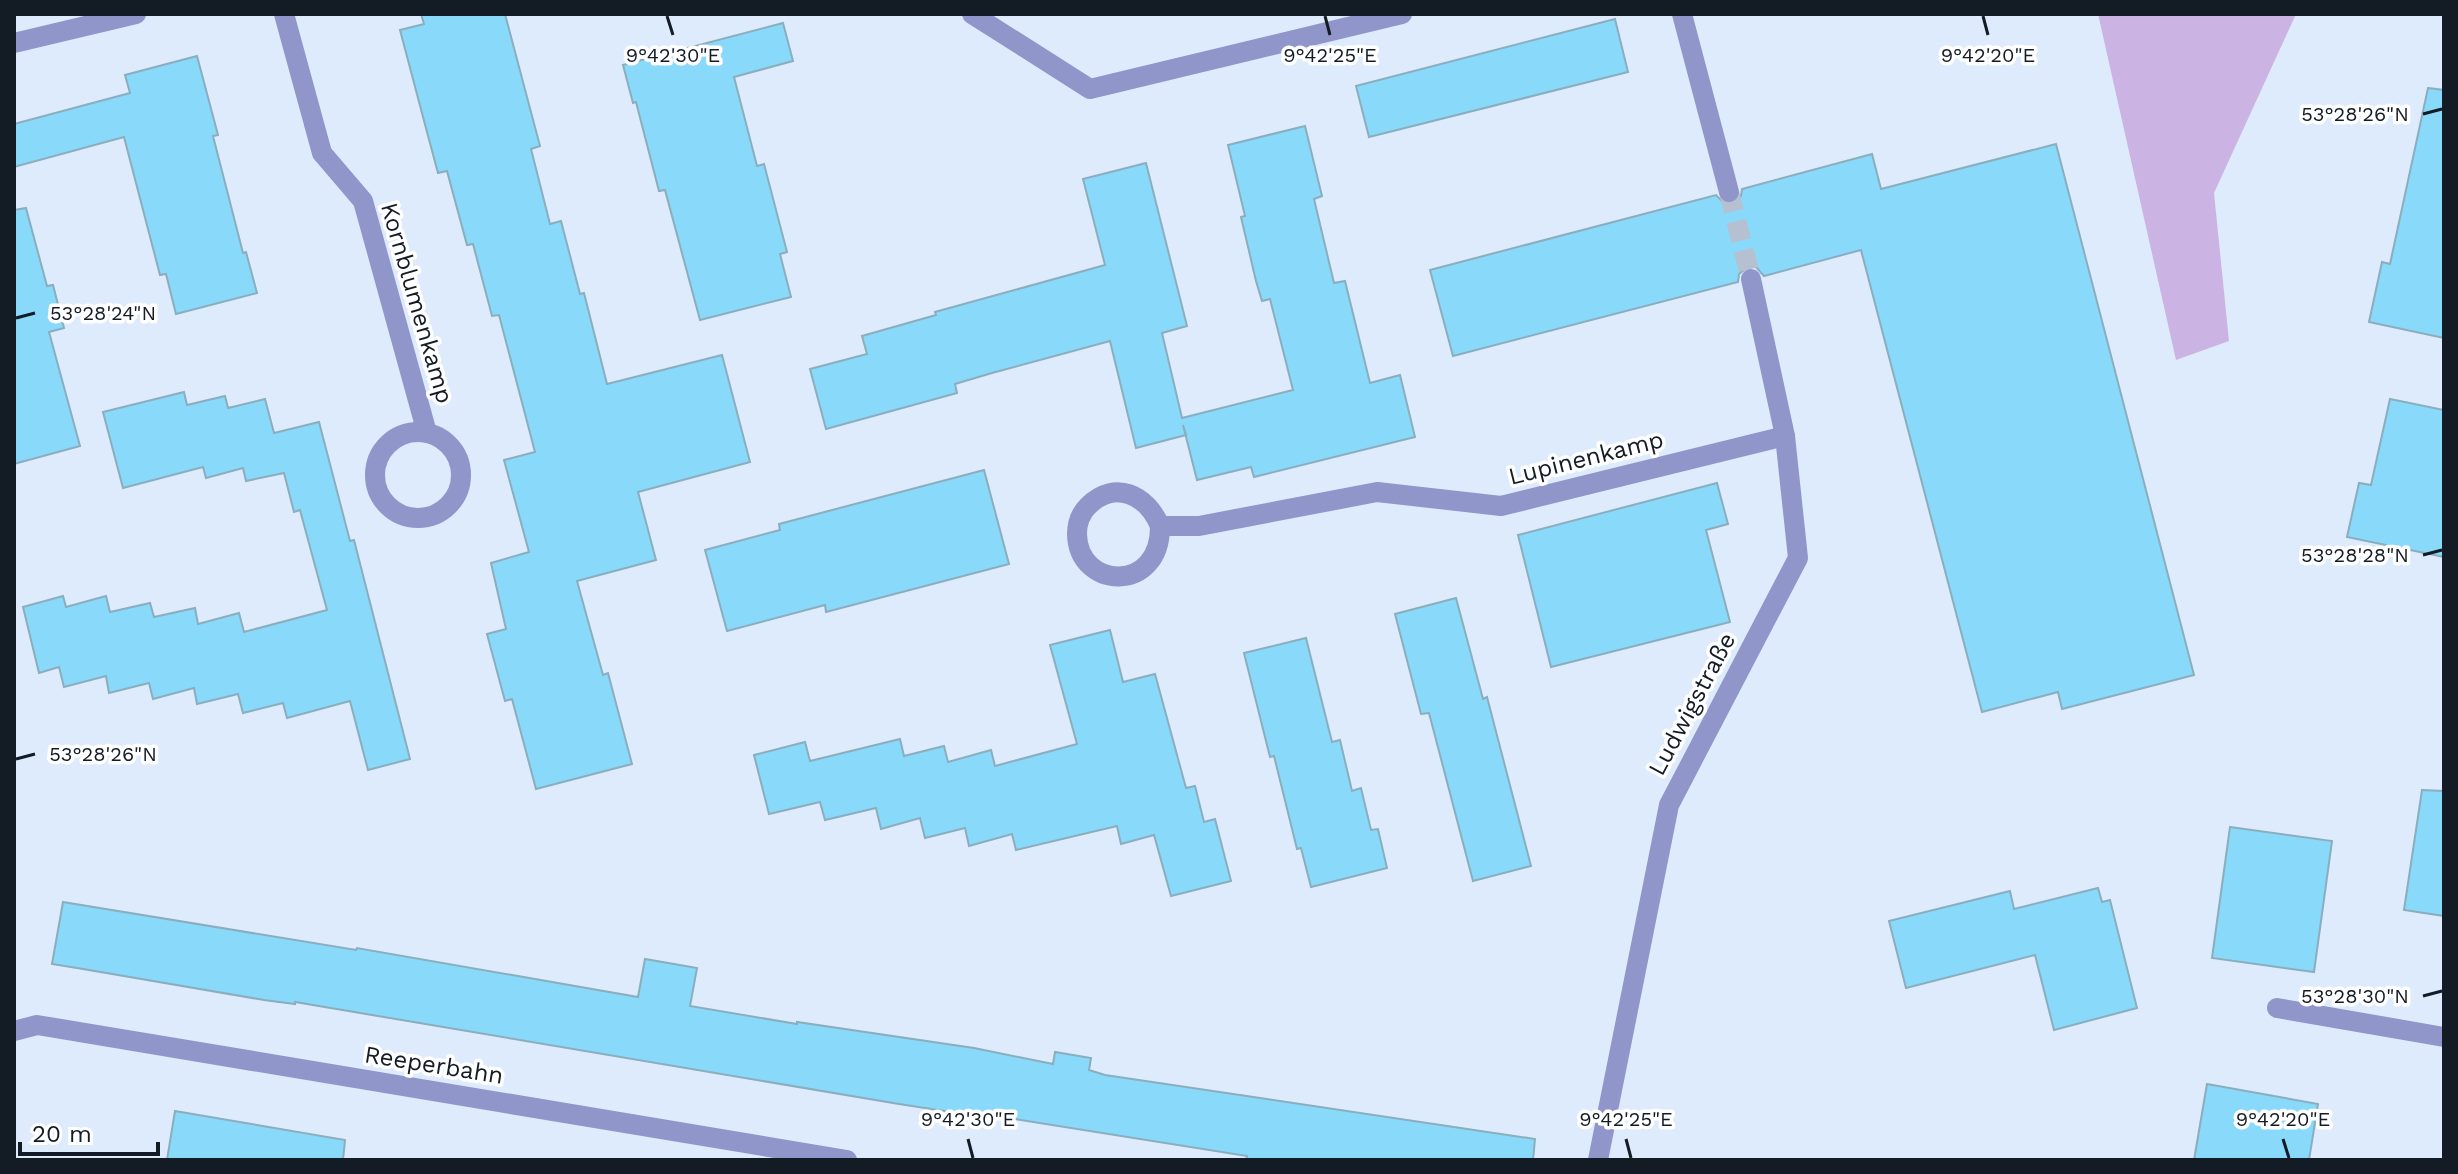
<svg xmlns="http://www.w3.org/2000/svg" width="2458" height="1174" viewBox="0 0 2458 1174" font-family="'Work Sans',sans-serif">
<rect width="100%" height="100%" fill="#ddebfc"/>
<!-- green -->
<polygon fill="#cbb4e3" points="2098,14 2296,14 2214,193 2229,341 2176,360"/>
<!-- building -->
<g fill="#89d9fb" stroke="#8aaebe" stroke-width="2">
<polygon points="421,14 505,14 540,146 531,149 550,224 561,221 580,294 584,293 607,384 722,355 750,462 638,492 656,560 577,581 603,675 608,673 632,764 536,789 512,699 505,701 487,634 506,629 491,563 529,552 504,460 535,452 499,315 492,316 473,244 467,245 447,171 438,173 427,132 400,30 424,24"/>
<polygon points="1615,19 1628,72 1369,137 1356,86"/>
<polygon points="783,23 793,61 734,77 757,166 764,164 787,252 780,254 791,297 700,320 665,190 659,191 636,102 633,103 623,65"/>
<polygon points="197,56 218,135 213,136 243,253 246,252 257,293 176,314 166,274 160,275 124,137 14,167 14,124 130,93 125,75"/>
<polygon points="2428,88 2444,90 2444,338 2369,322 2382,262 2390,264"/>
<polygon points="1305,126 1322,196 1314,199 1334,283 1345,281 1370,383 1400,375 1415,437 1254,477 1251,467 1197,480 1183,425 1186,435 1136,448 1110,341 992,373 955,384 957,393 826,429 810,369 867,354 862,336 936,315 935,312 1105,265 1083,179 1146,163 1187,326 1162,333 1182,418 1293,390 1270,299 1262,301 1256,281 1241,217 1245,216 1228,145"/>
<polygon points="2056,144 2194,675 2062,709 2058,692 1982,712 1861,250 1764,276 1756,267 1748,267 1739,274 1738,282 1453,356 1430,270 1716,195 1725,204 1733,204 1741,196 1742,189 1872,154 1881,189"/>
<polygon points="26,208 47,286 53,285 64,328 49,332 80,446 14,464 14,210"/>
<polygon points="184,392 187,405 225,396 228,408 265,399 274,433 319,422 350,541 354,540 410,759 368,770 350,701 287,718 283,703 243,713 238,694 197,704 194,688 153,699 149,683 109,693 106,676 64,687 59,667 39,673 23,607 63,596 66,607 106,596 110,612 150,603 154,617 195,608 198,624 239,613 244,632 327,610 300,510 294,512 284,473 246,481 243,468 206,478 203,467 123,488 103,412"/>
<polygon points="2390,399 2444,410 2444,557 2347,537 2359,483 2371,485"/>
<polygon points="984,470 1009,564 826,612 825,605 727,631 705,550 780,530 779,524"/>
<polygon points="1717,483 1728,524 1706,530 1730,622 1551,667 1518,535"/>
<polygon points="1456,598 1483,699 1487,697 1531,866 1473,881 1429,713 1421,714 1395,614"/>
<polygon points="1110,630 1123,682 1155,674 1186,788 1195,786 1204,822 1215,819 1231,881 1171,896 1154,835 1121,844 1117,826 1016,850 1012,834 969,846 965,828 925,838 920,818 881,829 876,808 825,820 820,802 769,814 754,755 805,742 810,761 900,739 904,756 944,746 948,762 991,750 995,766 1077,744 1050,645"/>
<polygon points="1306,638 1332,742 1340,740 1352,791 1361,788 1371,830 1378,829 1387,868 1311,887 1301,848 1297,849 1274,756 1270,757 1244,653"/>
<polygon points="2422,790 2444,791 2444,916 2404,910"/>
<polygon points="2230,827 2332,841 2314,972 2212,958"/>
<polygon points="2098,888 2102,902 2110,900 2137,1008 2054,1030 2035,955 1906,988 1889,921 2010,891 2014,909"/>
<polygon points="63,902 356,950 357,948 638,997 645,959 697,968 690,1006 797,1024 797,1022 974,1048 1053,1064 1055,1052 1091,1058 1089,1070 1105,1075 1535,1139 1533,1160 1246,1160 1247,1156 977,1113 976,1116 899,1104 295,1002 295,1004 264,1000 83,969 52,964"/>
<polygon points="2207,1084 2318,1104 2309,1160 2194,1160"/>
<polygon points="175,1111 345,1140 343,1160 167,1160"/>
</g>
<g fill="none" stroke-linecap="round" stroke-linejoin="round">
<!-- minor-tunnel -->
<polyline stroke="#b5c1d1" stroke-width="20" stroke-dasharray="20 10" stroke-linecap="butt" points="1729,192 1751,279"/>
<!-- minor -->
<g stroke="#9095ca" stroke-width="20">
<polyline points="284,14 322,153 363,201 427,433"/>
<polyline points="972,14 1090,89 1402,14"/>
<polyline points="1682,14 1729,192"/>
<polyline points="14,43 136,14"/>
<circle cx="418" cy="475" r="43"/>
<path d="M1160,526C1161,594 1078,590 1077,534C1077,523 1081,513 1088,506C1115,479 1147,495 1160,526H1199L1377,492L1501,506L1785,436"/>
<polyline points="2277,1008 2444,1037"/>
<polyline points="14,1031 37,1025 847,1160"/>
<polyline points="1598,1160 1669,805 1798,558 1785,436 1751,279"/>
</g>
</g>
<!-- ticks -->
<path fill="none" stroke="#131b24" stroke-width="3" d="M667,16L673,35M1325,16L1330,35M1983,16L1988,35M2423,114L2442,109M16,318L35,313M2423,555L2442,550M16,759L35,754M2423,996L2442,991M968,1139L973,1158M1626,1139L1631,1158M2283,1139L2289,1158"/>
<g text-anchor="middle" stroke-width="7" stroke-linejoin="round" paint-order="stroke">
<!-- street labels -->
<g font-size="24" fill="#131b24" stroke="#fff">
<text transform="translate(417 303) rotate(74)" y="8">Kornblumenkamp</text>
<text transform="translate(1586 458) rotate(-14)" y="8">Lupinenkamp</text>
<text transform="translate(1692 704) rotate(-62)" y="8">Ludwigstraße</text>
<text transform="translate(434 1065) rotate(9)" y="8">Reeperbahn</text>
</g>
</g>
<g font-size="20" text-anchor="middle" fill="#131b24" stroke="#fff" stroke-width="7" stroke-linejoin="round" paint-order="stroke">
<text x="673" y="62">9°42'30"E</text>
<text x="1330" y="62">9°42'25"E</text>
<text x="1988" y="62">9°42'20"E</text>
<text x="2355" y="121">53°28'26"N</text>
<text x="103" y="320">53°28'24"N</text>
<text x="2355" y="562">53°28'28"N</text>
<text x="103" y="761">53°28'26"N</text>
<text x="2355" y="1003">53°28'30"N</text>
<text x="968" y="1126">9°42'30"E</text>
<text x="1626" y="1126">9°42'25"E</text>
<text x="2283" y="1126">9°42'20"E</text>
</g>
<!-- border -->
<rect width="2458" height="1174" fill="none" stroke="#131b24" stroke-width="32"/>
<!-- scale -->
<path d="M20 1142v12h138v-12" fill="none" stroke="#131b24" stroke-width="4"/>
<text x="32" y="1142" font-size="24" fill="#131b24" stroke="#ffffff" stroke-width="6" paint-order="stroke">20 m</text>
</svg>
